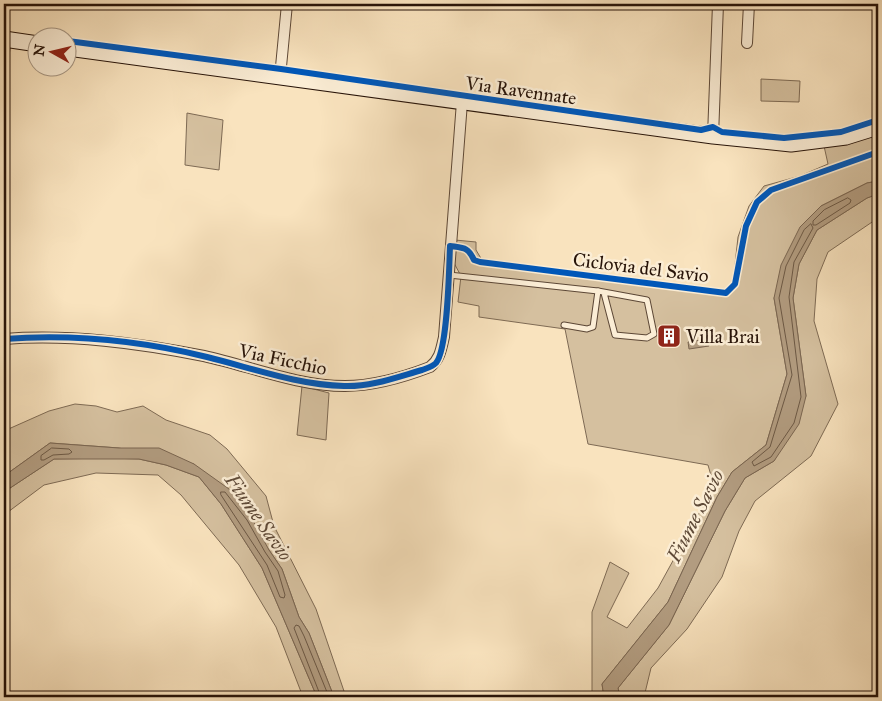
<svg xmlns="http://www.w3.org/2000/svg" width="882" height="701" viewBox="0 0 882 701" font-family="'IM FELL Great Primer',serif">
<rect width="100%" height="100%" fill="#f9e3be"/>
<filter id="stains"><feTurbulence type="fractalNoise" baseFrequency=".004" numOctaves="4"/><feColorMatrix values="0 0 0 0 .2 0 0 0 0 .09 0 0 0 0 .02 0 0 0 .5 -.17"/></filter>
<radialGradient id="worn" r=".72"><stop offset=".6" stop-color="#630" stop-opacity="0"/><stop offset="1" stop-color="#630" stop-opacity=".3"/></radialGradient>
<!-- green -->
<g fill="#d5c09f" stroke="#7e6a54">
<polygon points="4,47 10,48 4,103"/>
<polygon points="761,79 800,81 799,102 761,101"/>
<polygon points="187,113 223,120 219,170 185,165"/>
<polygon points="878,132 878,181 867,183 821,206 774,298 787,374 766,445 732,472 717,497 668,602 602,684 604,697 592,697 592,612 610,562 629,573 607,617 627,628 658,588 714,486 708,465 588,444 565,329 479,317 479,306 458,302 461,276 454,263 455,240 476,242 476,250 482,260 723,291 733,283 738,237 749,206 764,186 800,176 828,164 824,146"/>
<polygon points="878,194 878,218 828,252 817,279 814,321 838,404 811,456 755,501 739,531 722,577 687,629 651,668 644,697 620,697 618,688 669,625 725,511 745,478 774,461 806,396 793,298 799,264 817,230 867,198"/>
<polygon points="302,386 329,393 326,440 297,435"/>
<polygon points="75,404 96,406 117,412 143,406 166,420 210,435 227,449 266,496 274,526 316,609 346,697 334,697 309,633 299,617 282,569 269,550 194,464 119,448 50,443 4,476 4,431 49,411"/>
<polygon points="110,458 139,459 166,465 199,477 221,504 262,568 317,697 303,697 276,627 239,565 181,495 158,475 96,473 44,485 4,515 4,492 54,459"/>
</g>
<!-- water -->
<g fill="#b29c80" stroke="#7a6550">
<polygon points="878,181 878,194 867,198 817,230 799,264 793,298 806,396 799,424 774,461 745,478 725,511 669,625 618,688 620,697 604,697 602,684 668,602 717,497 732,472 766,445 787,374 774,298 781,265 800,227 821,206 867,183"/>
<polygon points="708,339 709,346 689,349 688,342"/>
<polygon points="50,443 119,448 159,448 194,464 229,489 251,517 269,550 282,569 299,617 309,633 334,697 317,697 262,568 221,504 199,477 166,465 139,459 54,459 4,492 4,476"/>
</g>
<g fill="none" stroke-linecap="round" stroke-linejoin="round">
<!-- shore -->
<g stroke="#6c5844" stroke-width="1">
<polygon points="848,198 851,200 850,203 816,225 813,225 813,221 824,210"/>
<polygon points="811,224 813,228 794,262 789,297 801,397 794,423 771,457 754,466 752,462 770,447 792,375 779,298 786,266 804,230"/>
<polygon points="52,448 69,449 72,452 69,454 53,455 44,460 41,460 41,456"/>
<polygon points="221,492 225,492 247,520 265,552 278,571 285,595 284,598 280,597 267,565 221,495"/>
<polyline points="321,697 294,628 296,625 299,626 304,636 329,697"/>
</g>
<!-- service casing -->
<g stroke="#5c4736" stroke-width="7">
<g id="service">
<polyline points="449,275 598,291 647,300 654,334 647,338 615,335 604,293"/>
<polyline points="564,325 587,329 593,327 598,291"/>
</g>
</g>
<!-- minor casing -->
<g stroke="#5c4736" stroke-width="12">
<g id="minor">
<polyline points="747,43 749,4"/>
<polyline points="280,77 287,4"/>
<polyline points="713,136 718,4"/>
<path d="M4,339C71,334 138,343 204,356C250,366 297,386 345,386C373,386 404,377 430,367C440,359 441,350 444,337L462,102"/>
</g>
</g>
<!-- secondary casing -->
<g stroke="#271308" stroke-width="17">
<g id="secondary">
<polyline points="4,39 38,44"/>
<polyline points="68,48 713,136 791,144 846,137 878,127"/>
</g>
</g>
<!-- service -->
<use href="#service" stroke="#fbedd5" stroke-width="5"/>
<!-- minor -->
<use href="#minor" stroke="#fbedd5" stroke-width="10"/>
<!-- secondary -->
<use href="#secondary" stroke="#fbedd5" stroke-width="15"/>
<!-- cycleway casing -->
<g stroke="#fbedd5" stroke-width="9">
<g id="cycleway">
<polyline points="68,41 281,69 701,130 713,127 722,132 784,138 841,132 878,120"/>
<path d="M4,339C71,334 142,341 207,357C252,368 298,385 344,386C371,387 397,377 422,370C427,368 432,367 436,363C448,349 449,268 450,246C464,248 468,247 474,260L480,262L726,293L735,284L746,226L757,202L771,190L878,152"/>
</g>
</g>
<!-- cycleway -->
<use href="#cycleway" stroke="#0057b8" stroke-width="6"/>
</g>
<!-- icons -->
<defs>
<g id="building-square" transform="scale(1.25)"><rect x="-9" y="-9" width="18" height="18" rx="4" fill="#8f2418" stroke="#fbedd5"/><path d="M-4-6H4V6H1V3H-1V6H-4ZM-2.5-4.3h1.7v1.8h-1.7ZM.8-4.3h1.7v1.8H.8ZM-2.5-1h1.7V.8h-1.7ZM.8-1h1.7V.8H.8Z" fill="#fff"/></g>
</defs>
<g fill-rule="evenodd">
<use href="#building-square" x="669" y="336"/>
</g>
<g text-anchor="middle" stroke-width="5" stroke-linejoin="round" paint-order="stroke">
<!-- street labels -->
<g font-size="19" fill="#271308" stroke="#fbedd5">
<text transform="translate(521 90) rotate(8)" y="7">Via Ravennate</text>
<text transform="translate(641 267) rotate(7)" y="7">Ciclovia del Savio</text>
<text transform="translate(283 359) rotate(12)" y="7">Via Ficchio</text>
</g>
<!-- poi labels -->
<g font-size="19" fill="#271308" stroke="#fbedd5" text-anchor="start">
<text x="686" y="343">Villa Brai</text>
</g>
<!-- water labels -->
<g font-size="20" font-style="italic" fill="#5f4a38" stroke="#fbedd5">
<text transform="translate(695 516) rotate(-63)" y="7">Fiume Savio</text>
<text transform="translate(259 517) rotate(55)" y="7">Fiume Savio</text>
</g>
</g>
<!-- margin -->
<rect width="882" height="701" fill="none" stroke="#f9e3be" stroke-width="20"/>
<rect x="5" y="5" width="872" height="691" fill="none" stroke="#271308" stroke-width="2.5"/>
<rect x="10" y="10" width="862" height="681" fill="none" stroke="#271308"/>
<!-- north arrow -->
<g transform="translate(52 52) rotate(278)"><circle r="24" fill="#fbedd5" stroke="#a69683"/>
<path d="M0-4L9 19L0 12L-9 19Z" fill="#8f2418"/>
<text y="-8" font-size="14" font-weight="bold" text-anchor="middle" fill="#271308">N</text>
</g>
<rect width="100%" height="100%" filter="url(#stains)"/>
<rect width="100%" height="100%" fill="url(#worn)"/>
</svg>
